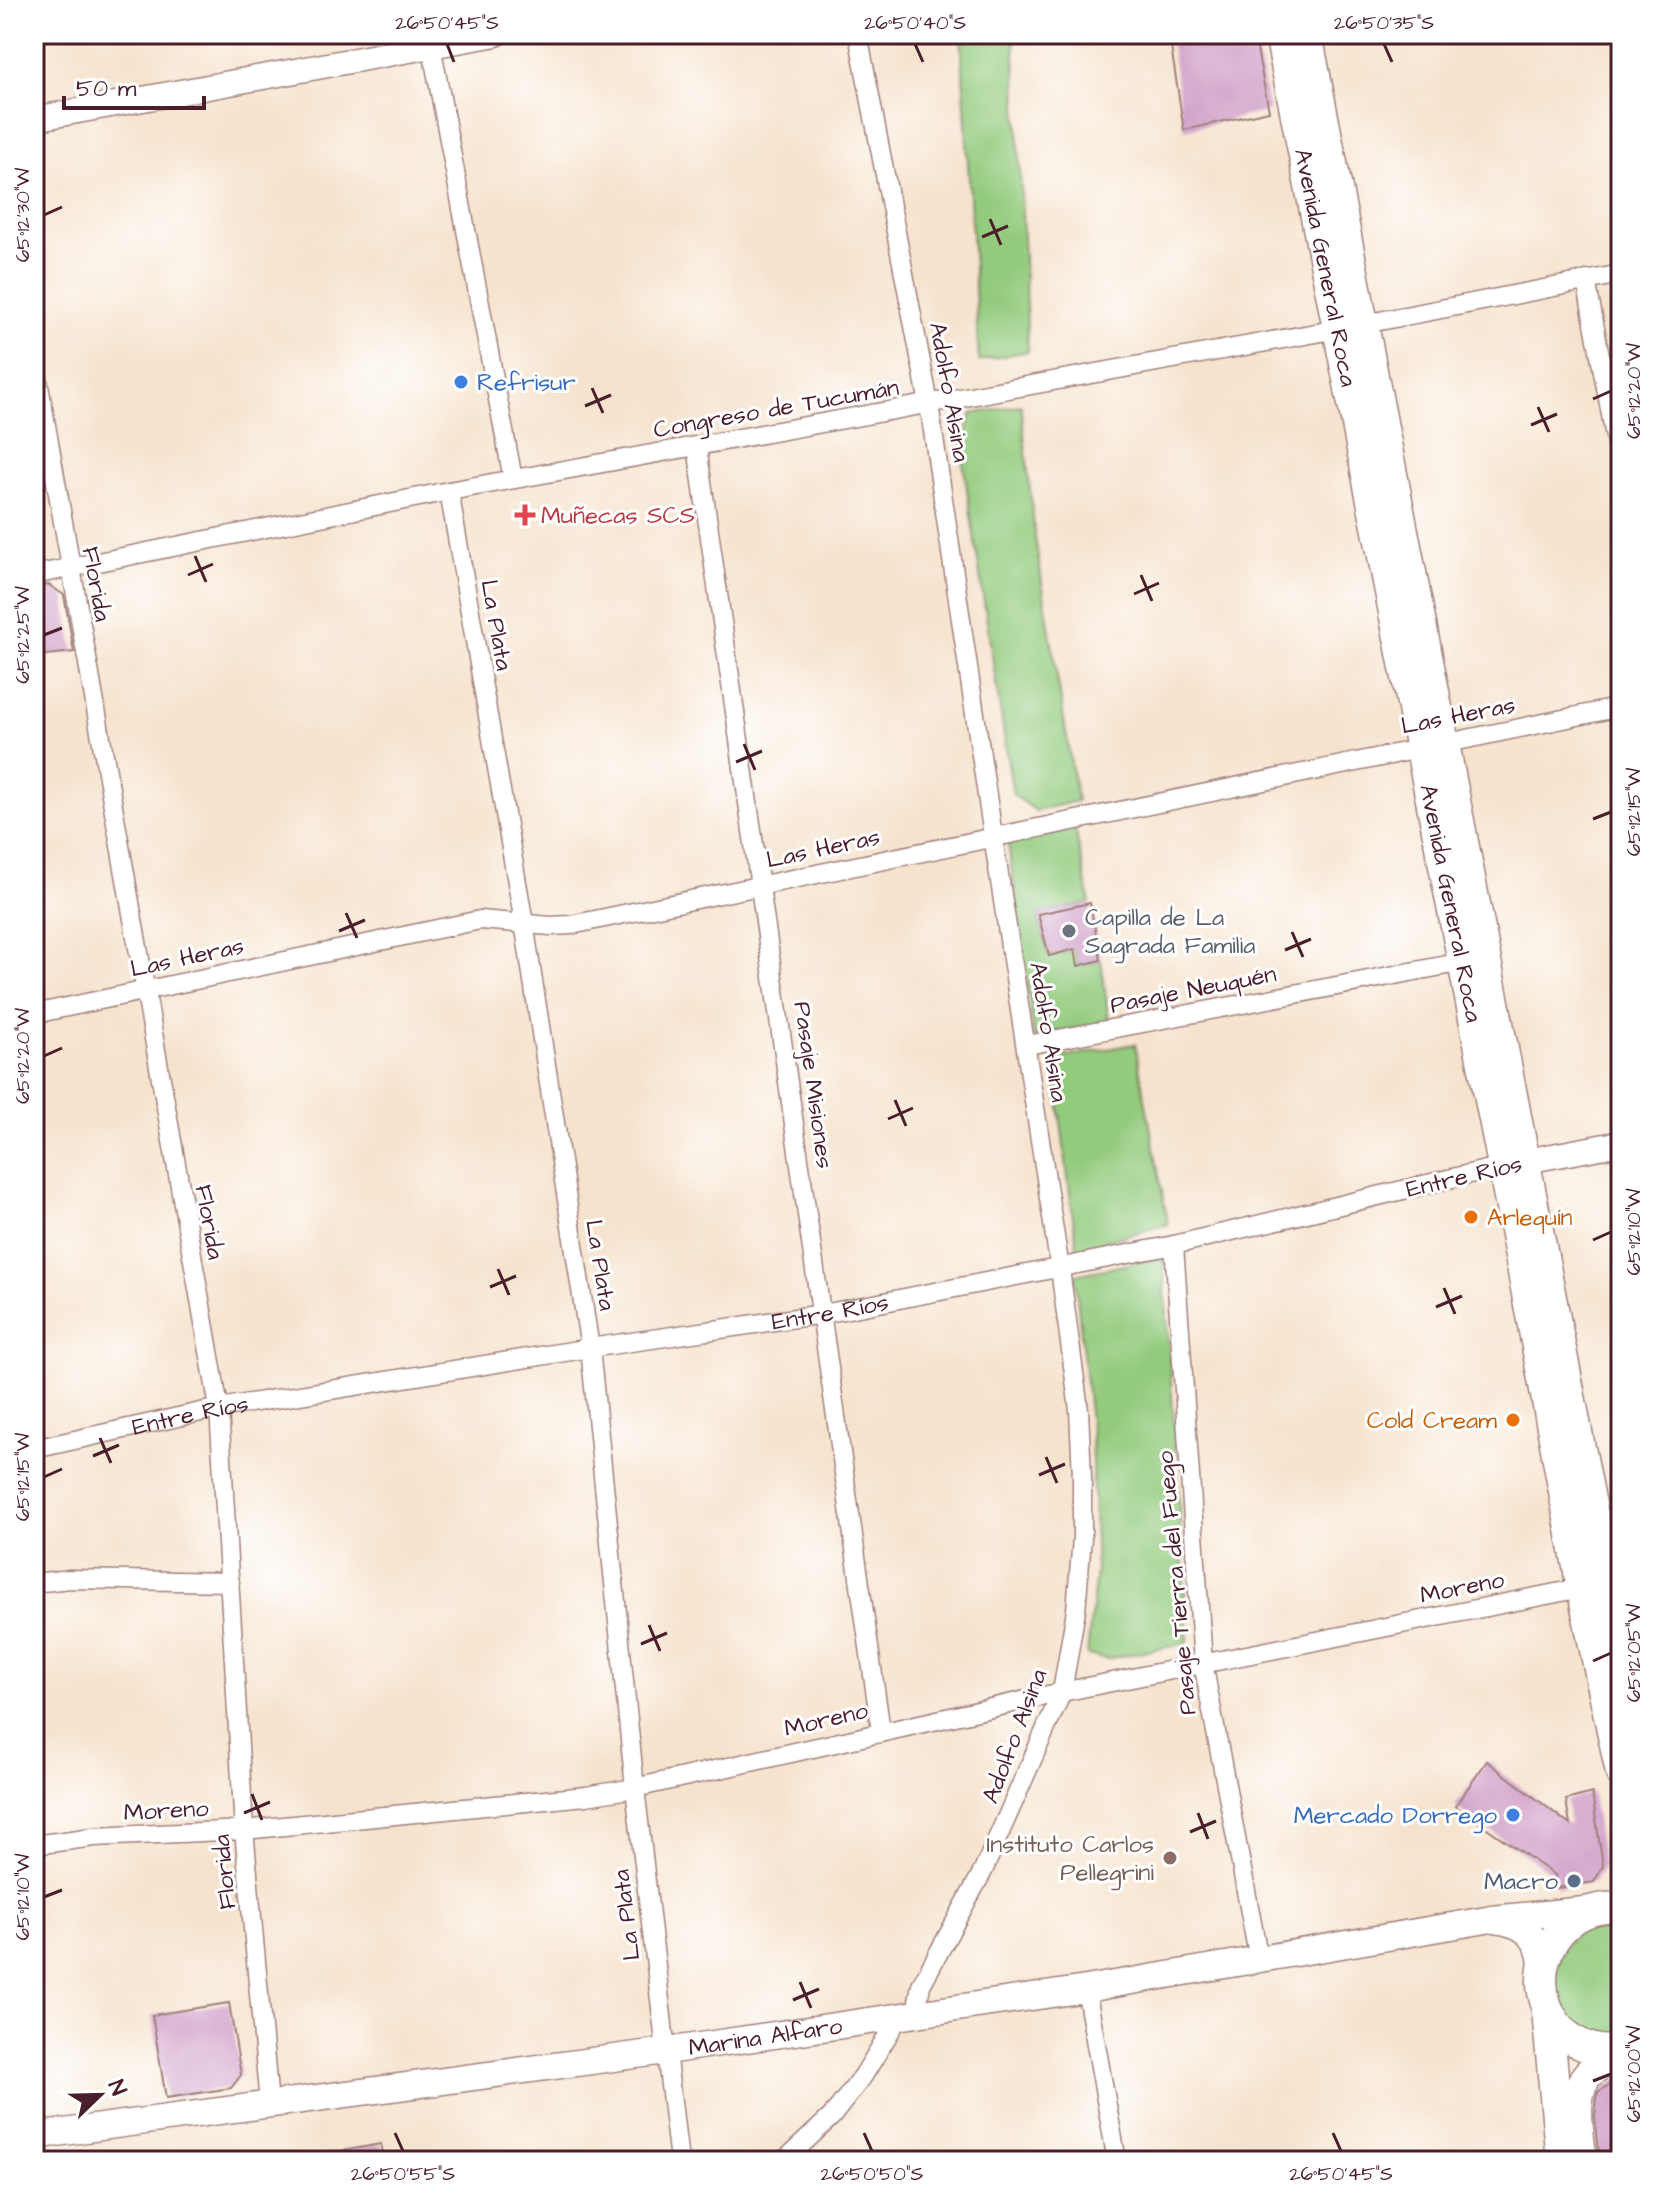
<svg xmlns="http://www.w3.org/2000/svg" width="1655" height="2195" viewBox="0 0 1655 2195" font-family="'Architects Daughter',sans-serif">
<rect width="100%" height="100%" fill="#fff"/>
<filter id="ink" filterUnits="userSpaceOnUse"><feTurbulence type="fractalNoise" baseFrequency=".0125" numOctaves="2"/><feDisplacementMap in="SourceGraphic" scale="16" xChannelSelector="R" yChannelSelector="G"/><feConvolveMatrix kernelMatrix="1 2 1 2 8 2 1 2 1" color-interpolation-filters="sRGB"/></filter>
<filter id="wash" filterUnits="userSpaceOnUse"><feTurbulence type="fractalNoise" baseFrequency=".006" numOctaves="4" result="noise"/><feDisplacementMap in="SourceGraphic" scale="32" xChannelSelector="R" yChannelSelector="G"/><feGaussianBlur stdDeviation="1.8" result="paint"/><feColorMatrix in="noise" values="0 0 0 0 0 0 0 0 0 0 0 0 0 0 0 0 0 1.4 0 .05"/><feComposite in="paint" operator="in"/></filter>
<g filter="url(#wash)">
<rect width="100%" height="100%" fill="#f6e3cd"/>
<!-- green -->
<g fill="#93cb7d" stroke="#6e7554" stroke-width="2">
<polygon points="961,34 1014,34 1028,351 979,361"/>
<polygon points="1021,405 1035,538 1077,801 1036,811 1013,795 961,449 972,414"/>
<polygon points="1075,829 1090,903 1038,914 1049,956 1075,949 1078,966 1101,960 1109,1022 1034,1037 1008,843"/>
<polygon points="1135,1044 1168,1224 1077,1249 1053,1059"/>
<polygon points="1163,1257 1188,1643 1107,1659 1087,1655 1096,1570 1091,1432 1075,1275"/>
<path d="M1616,1922L1621,1924V2038L1618,2039C1607,2036 1591,2035 1581,2030C1546,2010 1548,1952 1579,1932C1591,1924 1603,1923 1616,1922Z"/>
</g>
<g id="blocks">
<!-- building -->
<g fill="#ce9ac5">
<polygon points="1169,34 1254,34 1269,111 1184,130"/>
<polygon points="49,585 64,595 74,652 36,656 34,587"/>
<polygon points="1090,903 1101,960 1078,966 1075,949 1049,956 1038,914"/>
<polygon points="1487,1761 1570,1825 1566,1800 1592,1793 1603,1866 1594,1882 1557,1888 1555,1875 1455,1806"/>
<polygon points="229,2003 241,2075 231,2088 166,2098 152,2015"/>
<polygon points="1621,2077 1621,2161 1600,2161 1595,2116 1597,2097 1598,2092"/>
<polygon points="381,2144 385,2161 331,2161 331,2153"/>
</g>
</g>
</g>
<g filter="url(#ink)">
<use href="#blocks" fill-opacity="0" stroke="#a0817c" stroke-width="2"/>
<g fill="none" stroke-linecap="round" stroke-linejoin="round">
<!-- minor casing -->
<g stroke="#a0817c" stroke-width="21">
<g id="minor">
<polyline points="429,34 513,479"/>
<polyline points="858,34 929,404 993,836 1060,1269 1079,1410 1082,1477 1082,1538 1076,1610 1062,1692 983,1871 921,1985 918,2001 921,2014"/>
<polyline points="1586,280 1619,458"/>
<polyline points="34,357 219,1408 244,1830 269,2104"/>
<polyline points="697,447 881,1731"/>
<polyline points="449,491 524,923 590,1348 635,1788 679,2161"/>
<polyline points="34,575 449,491 1338,329 1621,274"/>
<polyline points="34,1014 480,920 551,926 571,925 1621,707"/>
<polyline points="1027,1045 1463,962"/>
<polyline points="1174,1245 1203,1663 1259,1960"/>
<path id="s1" d="M34,1449L219,1408L590,1348L823,1314L1174,1245L1511,1164"/>
<polyline points="34,1583 70,1579 230,1582"/>
<polyline points="34,1845 94,1837 244,1830 586,1796 635,1788 1062,1692 1621,1580"/>
<polyline points="1086,1989 1117,2161"/>
<polyline points="784,2161 832,2116 863,2076 899,2017"/>
</g>
</g>
<!-- tertiary casing -->
<g stroke="#a0817c" stroke-width="27">
<g id="tertiary">
<polyline points="34,119 496,34"/>
<polyline points="1526,1161 1621,1143"/>
</g>
</g>
<!-- secondary casing -->
<g stroke="#a0817c" stroke-width="29">
<g id="secondary">
<path d="M1495,1920C1523,1923 1539,1936 1542,1963"/>
<path id="s2" d="M34,2136L666,2051L1086,1989L1492,1919L1594,1909"/>
</g>
</g>
<!-- primary casing -->
<g stroke="#a0817c" stroke-width="33">
<g id="primary">
<path id="s3" d="M1280,34L1503,1165L1582,1588L1621,1773"/>
<polyline points="1307,34 1621,1660"/>
<path d="M1621,1908C1605,1906 1587,1910 1574,1919C1513,1962 1545,2060 1621,2050"/>
<polyline points="1547,2010 1561,2161"/>
<path d="M1582,2161C1579,2137 1570,2094 1588,2074C1596,2065 1610,2060 1621,2055"/>
</g>
</g>
<!-- minor -->
<use href="#minor" stroke="#fff" stroke-width="18"/>
<!-- tertiary -->
<use href="#tertiary" stroke="#fff" stroke-width="24"/>
<!-- secondary -->
<use href="#secondary" stroke="#fff" stroke-width="26"/>
<!-- primary -->
<use href="#primary" stroke="#fff" stroke-width="30"/>
</g>
</g>
<!-- ticks -->
<path fill="none" stroke="#4a1f2b" stroke-width="3" d="M447,44L454,62M915,44L923,62M1384,44L1392,62M44,215L62,207M990,219L1001,245M982,237L1008,226M592,388L603,413M1593,399L1611,391M585,406L611,395M1538,407L1549,432M1531,425L1557,414M195,556L206,582M188,575L213,564M1141,575L1152,601M1134,594L1159,583M44,635L62,628M744,744L755,770M736,762L762,751M1593,819L1611,812M346,913L357,938M339,931L365,920M1292,932L1303,957M1285,950L1311,939M44,1056L62,1048M895,1100L906,1126M888,1119L913,1108M1593,1240L1611,1232M498,1269L509,1295M490,1287L516,1276M1444,1288L1455,1314M1436,1307L1462,1296M100,1438L111,1463M93,1456L119,1445M1046,1457L1057,1483M1039,1475L1065,1464M44,1477L62,1469M649,1625L660,1651M641,1644L667,1633M1593,1661L1611,1653M252,1794L262,1820M244,1813L270,1802M1198,1813L1208,1839M1190,1832L1216,1821M44,1897L62,1890M800,1982L811,2008M793,2000L819,1989M1593,2081L1611,2074M395,2133L403,2151M864,2133L872,2151M1333,2133L1341,2151"/>
<!-- markers -->
<g fill="#3f7fe0" stroke="#fff" stroke-width="3">
<circle cx="461" cy="382" r="8"/>
<circle cx="1513" cy="1815" r="8"/>
</g>
<path fill="#e0444e" stroke="#fff" stroke-width="3" d="M521 503h8v8h8v8h-8v8h-8v-8h-8v-8h8z"/>
<circle fill="#6b7280" stroke="#fff" stroke-width="3" cx="1069" cy="931" r="8"/>
<g fill="#e8710a" stroke="#fff" stroke-width="3">
<circle cx="1471" cy="1217" r="8"/>
<circle cx="1513" cy="1420" r="8"/>
</g>
<circle fill="#8d6e63" stroke="#fff" stroke-width="3" cx="1170" cy="1858" r="8"/>
<circle fill="#5c6f8a" stroke="#fff" stroke-width="3" cx="1574" cy="1881" r="8"/>
<g text-anchor="middle" stroke-width="6" stroke-linejoin="round" paint-order="stroke">
<!-- street labels -->
<g font-size="24" fill="#4a1f2b" stroke="#fff">
<text dy="8" stroke="none"><textPath href="#s3" startOffset="238">Avenida General Roca</textPath></text>
<text transform="translate(950 392) rotate(80)" y="8">Adolfo Alsina</text>
<text transform="translate(776 408) rotate(-10)" y="8">Congreso de Tucumán</text>
<text transform="translate(97 584) rotate(80)" y="8">Florida</text>
<text transform="translate(497 625) rotate(80)" y="8">La Plata</text>
<text transform="translate(1458 715) rotate(-11)" y="8">Las Heras</text>
<text transform="translate(823 848) rotate(-12)" y="8">Las Heras</text>
<text dy="8" stroke="none"><textPath href="#s3" startOffset="886">Avenida General Roca</textPath></text>
<text transform="translate(187 957) rotate(-12)" y="8">Las Heras</text>
<text transform="translate(1193 989) rotate(-11)" y="8">Pasaje Neuquén</text>
<text transform="translate(1049 1032) rotate(81)" y="8">Adolfo Alsina</text>
<text transform="translate(814 1085) rotate(82)" y="8">Pasaje Misiones</text>
<text transform="translate(1464 1176) rotate(-13)" y="8">Entre Ríos</text>
<text transform="translate(210 1222) rotate(80)" y="8">Florida</text>
<text transform="translate(601 1265) rotate(81)" y="8">La Plata</text>
<text dy="8" stroke="none"><textPath href="#s1" startOffset="808">Entre Ríos</textPath></text>
<text dy="8" stroke="none"><textPath href="#s1" startOffset="160">Entre Ríos</textPath></text>
<text transform="translate(1176 1583) rotate(-95)" y="8">Pasaje Tierra del Fuego</text>
<text transform="translate(1462 1587) rotate(-11)" y="8">Moreno</text>
<text transform="translate(826 1719) rotate(-13)" y="8">Moreno</text>
<text transform="translate(1014 1736) rotate(-69)" y="8">Adolfo Alsina</text>
<text transform="translate(166 1810) rotate(-3)" y="8">Moreno</text>
<text transform="translate(224 1872) rotate(-95)" y="8">Florida</text>
<text transform="translate(626 1915) rotate(-97)" y="8">La Plata</text>
<text dy="8" stroke="none"><textPath href="#s2" startOffset="738">Marina Alfaro</textPath></text>
</g>
<!-- shop labels -->
<g font-size="24" fill="#366cbe" stroke="#fff" text-anchor="start">
<text x="477" y="390">Refrisur</text>
<text x="1497" y="1823" text-anchor="end">Mercado Dorrego</text>
</g>
<!-- health labels -->
<g font-size="24" fill="#be3a42" stroke="#fff" text-anchor="start">
<text x="541" y="523">Muñecas SCS</text>
</g>
<!-- worship labels -->
<g font-size="24" fill="#5b616d" stroke="#fff" text-anchor="start">
<text x="1085" y="925">Capilla de La<tspan x="1085" dy="28">Sagrada Familia</tspan></text>
</g>
<!-- food labels -->
<g font-size="24" fill="#c56008" stroke="#fff" text-anchor="start">
<text x="1487" y="1225">Arlequín</text>
<text x="1497" y="1428" text-anchor="end">Cold Cream</text>
</g>
<!-- education labels -->
<g font-size="24" fill="#785e54" stroke="#fff" text-anchor="end">
<text x="1154" y="1852">Instituto Carlos<tspan x="1154" dy="28">Pellegrini</tspan></text>
</g>
<!-- service labels -->
<g font-size="24" fill="#4e5e75" stroke="#fff" text-anchor="end">
<text x="1558" y="1889">Macro</text>
</g>
</g>
<!-- margin -->
<rect width="1655" height="2195" fill="none" stroke="#fff" stroke-width="88"/>
<!-- north arrow -->
<g transform="translate(100 2095) rotate(67)" stroke="#ffffff" stroke-width="6" paint-order="stroke">
<path d="M0-6L14 30L0 20L-14 30Z" fill="#4a1f2b"/>
<text y="-12" font-size="22" font-weight="bold" text-anchor="middle" fill="#4a1f2b">N</text>
</g>
<!-- scale -->
<path d="M64 96v12h140v-12" fill="none" stroke="#4a1f2b" stroke-width="4"/>
<text x="76" y="96" font-size="24" fill="#4a1f2b" stroke="#ffffff" stroke-width="6" paint-order="stroke">50 m</text>
<rect x="44" y="44" width="1567" height="2107" fill="none" stroke="#4a1f2b" stroke-width="3"/>
<g font-size="20" text-anchor="middle" fill="#4a1f2b">
<text x="447" y="29">26°50'45"S</text>
<text x="915" y="29">26°50'40"S</text>
<text x="1384" y="29">26°50'35"S</text>
<text transform="translate(22 215) rotate(-90)" y="7">65°12'30"W</text>
<text transform="translate(1633 391) rotate(-90)" y="7">65°12'20"W</text>
<text transform="translate(22 635) rotate(-90)" y="7">65°12'25"W</text>
<text transform="translate(1633 812) rotate(-90)" y="7">65°12'15"W</text>
<text transform="translate(22 1056) rotate(-90)" y="7">65°12'20"W</text>
<text transform="translate(1633 1232) rotate(-90)" y="7">65°12'10"W</text>
<text transform="translate(22 1477) rotate(-90)" y="7">65°12'15"W</text>
<text transform="translate(1633 1653) rotate(-90)" y="7">65°12'05"W</text>
<text transform="translate(22 1897) rotate(-90)" y="7">65°12'10"W</text>
<text transform="translate(1633 2074) rotate(-90)" y="7">65°12'00"W</text>
<text x="403" y="2180">26°50'55"S</text>
<text x="872" y="2180">26°50'50"S</text>
<text x="1341" y="2180">26°50'45"S</text>
</g>
</svg>
